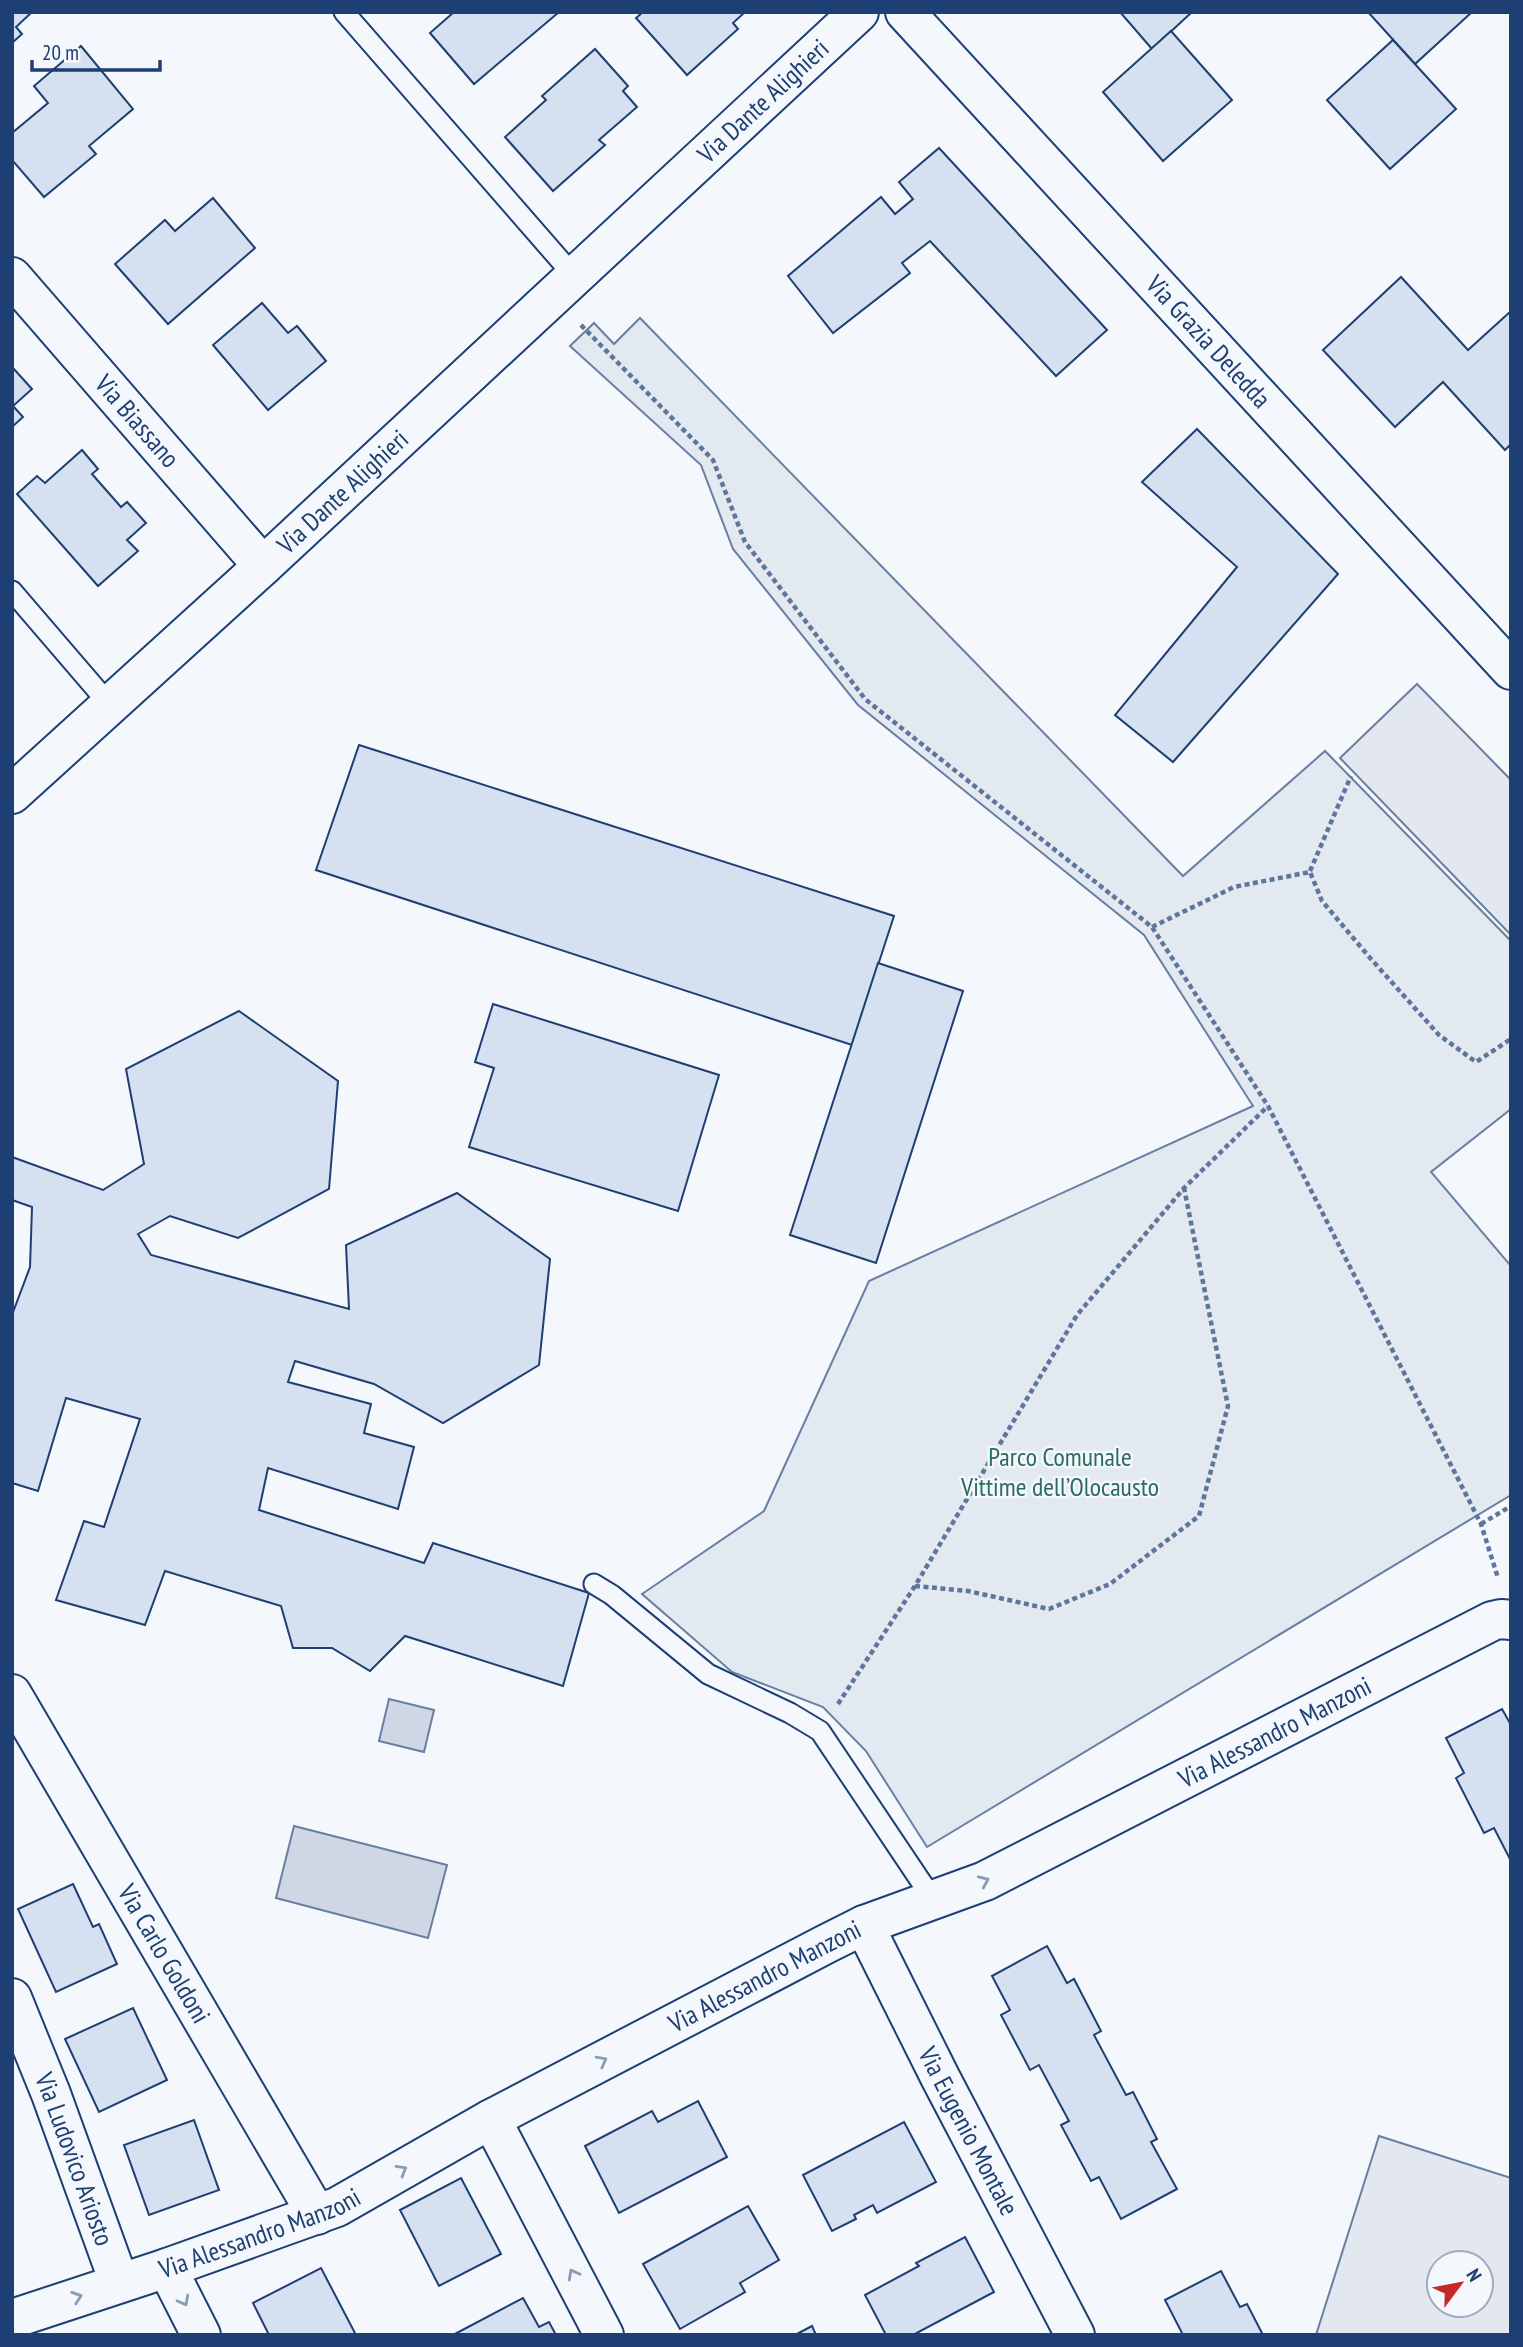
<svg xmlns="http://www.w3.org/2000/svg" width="1523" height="2347" viewBox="0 0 1523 2347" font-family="'PT Sans Narrow',sans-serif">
<rect width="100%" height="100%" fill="#f4f7fb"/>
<!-- green -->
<polygon fill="#e3e9f0" stroke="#687fa3" stroke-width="2" points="640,318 1183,876 1325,751 1511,941 1511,1109 1431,1172 1511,1266 1511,1495 927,1847 866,1751 823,1707 732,1672 642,1594 764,1511 869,1281 1253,1106 1144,935 858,705 733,549 701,465 570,346 594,323 614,344"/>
<!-- parking -->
<g fill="#e3e8f0" stroke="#687fa3" stroke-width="2" fill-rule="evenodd">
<polygon points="1417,684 1511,780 1511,935 1340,758"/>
<path d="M1379,2136L1511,2178V2335H1316ZM1439,2263H1481V2305H1439Z"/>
</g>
<!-- water -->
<g fill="#cfd7e4" stroke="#687fa3" stroke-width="2">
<polygon points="389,1699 434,1710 424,1752 379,1741"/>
<polygon points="294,1826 447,1865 428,1938 276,1898"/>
</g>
<!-- building -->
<g fill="#d5e0f0" stroke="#1d3f73" stroke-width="2">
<polygon points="12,12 32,12 16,27 22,34 12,43"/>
<polygon points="454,12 559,12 474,84 430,33"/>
<polygon points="643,12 745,12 733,23 738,29 687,75 636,18"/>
<polygon points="1120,12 1192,12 1152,49"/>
<polygon points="1368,12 1472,12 1415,64"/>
<polygon points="1171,31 1232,100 1163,161 1103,92"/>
<polygon points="1393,40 1456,109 1390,169 1327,100"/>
<polygon points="81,46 133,109 89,146 96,154 44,197 12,160 12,133 48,103 34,86"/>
<polygon points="595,49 628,86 623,91 637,107 599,140 605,145 553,191 505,137 546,100 542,96"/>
<polygon points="939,148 1107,330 1056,376 930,241 902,263 910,273 833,333 788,276 881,197 895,214 913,199 899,182"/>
<polygon points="213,198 255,248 168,324 115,264 165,220 175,231"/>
<polygon points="1401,277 1468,350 1511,311 1511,444 1505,450 1443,382 1395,427 1323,350"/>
<polygon points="262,303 288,333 297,326 326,361 268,410 213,345"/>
<polygon points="13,368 32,389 13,406 23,417 12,427"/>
<polygon points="1197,429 1338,574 1173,762 1115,715 1237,567 1142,482"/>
<polygon points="82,450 98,469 92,474 121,507 127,502 146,523 127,540 138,551 98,586 17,494 37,476 45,483"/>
<polygon points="359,745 894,916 852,1045 316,870"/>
<polygon points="878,963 963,991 876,1263 790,1235"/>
<polygon points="493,1004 719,1075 678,1211 469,1147 494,1068 475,1062"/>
<polygon points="239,1011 338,1081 329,1189 238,1238 170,1216 138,1234 151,1255 349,1309 346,1245 457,1193 550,1259 539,1365 443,1423 374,1384 295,1361 288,1382 371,1404 364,1433 414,1447 398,1509 268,1468 259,1510 424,1563 433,1543 589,1593 563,1686 405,1636 370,1671 332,1648 293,1648 281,1606 165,1571 145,1625 56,1600 84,1521 104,1527 140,1419 66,1398 38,1491 12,1483 12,1315 30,1267 32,1207 12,1200 12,1157 103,1190 144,1164 126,1069"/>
<polygon points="1502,1709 1511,1725 1511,1861 1494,1828 1484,1833 1456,1778 1464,1773 1446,1738"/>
<polygon points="73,1884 93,1927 99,1924 117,1964 56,1992 18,1909"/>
<polygon points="1047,1946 1067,1983 1074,1979 1101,2031 1094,2035 1126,2095 1133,2092 1157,2139 1151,2142 1177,2189 1121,2219 1099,2177 1091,2181 1061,2125 1069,2121 1039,2065 1030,2070 1001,2015 1010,2010 992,1976"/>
<polygon points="133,2008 167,2080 99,2112 65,2039"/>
<polygon points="698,2101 727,2157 619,2213 585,2146 652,2111 658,2122"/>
<polygon points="194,2120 219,2190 149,2215 124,2145"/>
<polygon points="904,2122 936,2182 877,2213 873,2205 854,2215 856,2219 832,2231 803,2175"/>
<polygon points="461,2178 501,2254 439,2286 400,2210"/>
<polygon points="748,2206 779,2260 740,2283 745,2292 680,2329 643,2264"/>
<polygon points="965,2237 994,2292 913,2335 886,2335 865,2295 919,2266 916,2263"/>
<polygon points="321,2268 356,2335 269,2335 253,2303"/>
<polygon points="1221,2271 1240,2307 1247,2304 1263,2335 1183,2335 1165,2300"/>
<polygon points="523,2298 539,2327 549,2322 556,2335 453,2335"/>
<polygon points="812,2326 816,2335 795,2335"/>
</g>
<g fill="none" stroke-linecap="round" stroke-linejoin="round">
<!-- lane casing -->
<g stroke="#1d3f73" stroke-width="23">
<g id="lane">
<polyline points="344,12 574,276"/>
<polyline points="12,591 109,704"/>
<polyline points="594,1584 612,1595 708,1674 790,1713 820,1731 934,1901"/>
</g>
</g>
<!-- street casing -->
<g stroke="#1d3f73" stroke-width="42">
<g id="street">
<path id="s1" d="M905,12L1511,670"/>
<path id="s2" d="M12,277L263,566"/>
<path id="s3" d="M12,794L263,566L859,12"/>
<path id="s4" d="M12,1694L317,2215"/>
<path id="s5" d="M864,1925L940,2077L1075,2335"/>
<path id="s6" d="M12,1998L51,2094L119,2282"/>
<polyline points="491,2119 604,2335"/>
<polyline points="167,2268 201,2335"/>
<path id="s7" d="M12,2319L167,2268L337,2207L491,2119L826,1944L864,1925L985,1881L1492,1621L1501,1619L1511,1620"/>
</g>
</g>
<!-- path -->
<g stroke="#5e769c" stroke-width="4.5" stroke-dasharray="5 3.5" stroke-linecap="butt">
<polyline points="581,325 713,460 745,542 865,699 1152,927 1268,1106 1481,1524 1498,1578"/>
<polyline points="1310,871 1351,776"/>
<polyline points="1152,927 1234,887 1310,872 1322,901 1371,959 1439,1035 1476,1062 1511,1039"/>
<polyline points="1481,1524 1511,1506"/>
<polyline points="915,1586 968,1591 1049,1609 1110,1584 1199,1516 1228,1406 1184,1188"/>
<polyline points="838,1704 915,1586 1077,1315 1184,1188 1268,1106"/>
</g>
<!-- lane -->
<use href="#lane" stroke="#f4f7fb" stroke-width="19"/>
<!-- street -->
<use href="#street" stroke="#f4f7fb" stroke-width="38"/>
</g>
<!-- one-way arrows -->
<defs><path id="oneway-chevron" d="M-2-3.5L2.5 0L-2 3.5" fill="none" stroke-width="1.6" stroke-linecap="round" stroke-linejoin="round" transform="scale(1.75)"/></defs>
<g stroke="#889bb7">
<use href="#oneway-chevron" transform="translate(984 1881) rotate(-24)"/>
<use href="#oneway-chevron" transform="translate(602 2061) rotate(-28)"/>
<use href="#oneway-chevron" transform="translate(402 2170) rotate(-30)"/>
<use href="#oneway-chevron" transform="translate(573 2274) rotate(-118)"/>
<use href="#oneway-chevron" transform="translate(77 2297) rotate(-19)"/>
<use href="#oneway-chevron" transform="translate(184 2301) rotate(62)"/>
</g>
<g text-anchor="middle" stroke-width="5" stroke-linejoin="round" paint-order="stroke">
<!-- street labels -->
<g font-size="26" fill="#1d3f73" stroke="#f4f7fb">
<text dy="9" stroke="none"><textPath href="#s3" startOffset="1022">Via Dante Alighieri</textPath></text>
<text dy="9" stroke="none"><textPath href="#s1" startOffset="448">Via Grazia Deledda</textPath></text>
<text dy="9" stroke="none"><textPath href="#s2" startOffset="191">Via Biassano</textPath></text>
<text dy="9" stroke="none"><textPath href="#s3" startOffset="448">Via Dante Alighieri</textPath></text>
<text dy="9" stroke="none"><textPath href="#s7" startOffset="1396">Via Alessandro Manzoni</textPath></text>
<text dy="9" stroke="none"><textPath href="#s4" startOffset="301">Via Carlo Goldoni</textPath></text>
<text dy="9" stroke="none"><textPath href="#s7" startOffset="830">Via Alessandro Manzoni</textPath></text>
<text dy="9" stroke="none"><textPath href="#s5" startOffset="231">Via Eugenio Montale</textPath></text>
<text dy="9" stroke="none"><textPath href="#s6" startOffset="173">Via Ludovico Ariosto</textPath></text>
<text dy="9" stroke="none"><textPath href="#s7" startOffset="262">Via Alessandro Manzoni</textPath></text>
</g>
<!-- park labels -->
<g font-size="26" fill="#2c6c60" stroke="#f4f7fb">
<text x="1060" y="1466">Parco Comunale<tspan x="1060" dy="30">Vittime dell’Olocausto</tspan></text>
</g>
</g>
<!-- border -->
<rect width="1523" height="2347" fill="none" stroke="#1d3f73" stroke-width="28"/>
<!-- north arrow -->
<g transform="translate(1460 2284) rotate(58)"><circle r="33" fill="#f4f7fb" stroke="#9eadc5" stroke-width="2"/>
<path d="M0-5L12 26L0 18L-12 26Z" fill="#c62828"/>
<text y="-10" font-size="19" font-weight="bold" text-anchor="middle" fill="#1d3f73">N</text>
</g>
<!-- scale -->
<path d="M32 60v10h128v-10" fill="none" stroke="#1d3f73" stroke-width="3.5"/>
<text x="42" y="60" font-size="21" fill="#1d3f73" stroke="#f4f7fb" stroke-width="5" paint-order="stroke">20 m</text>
</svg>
